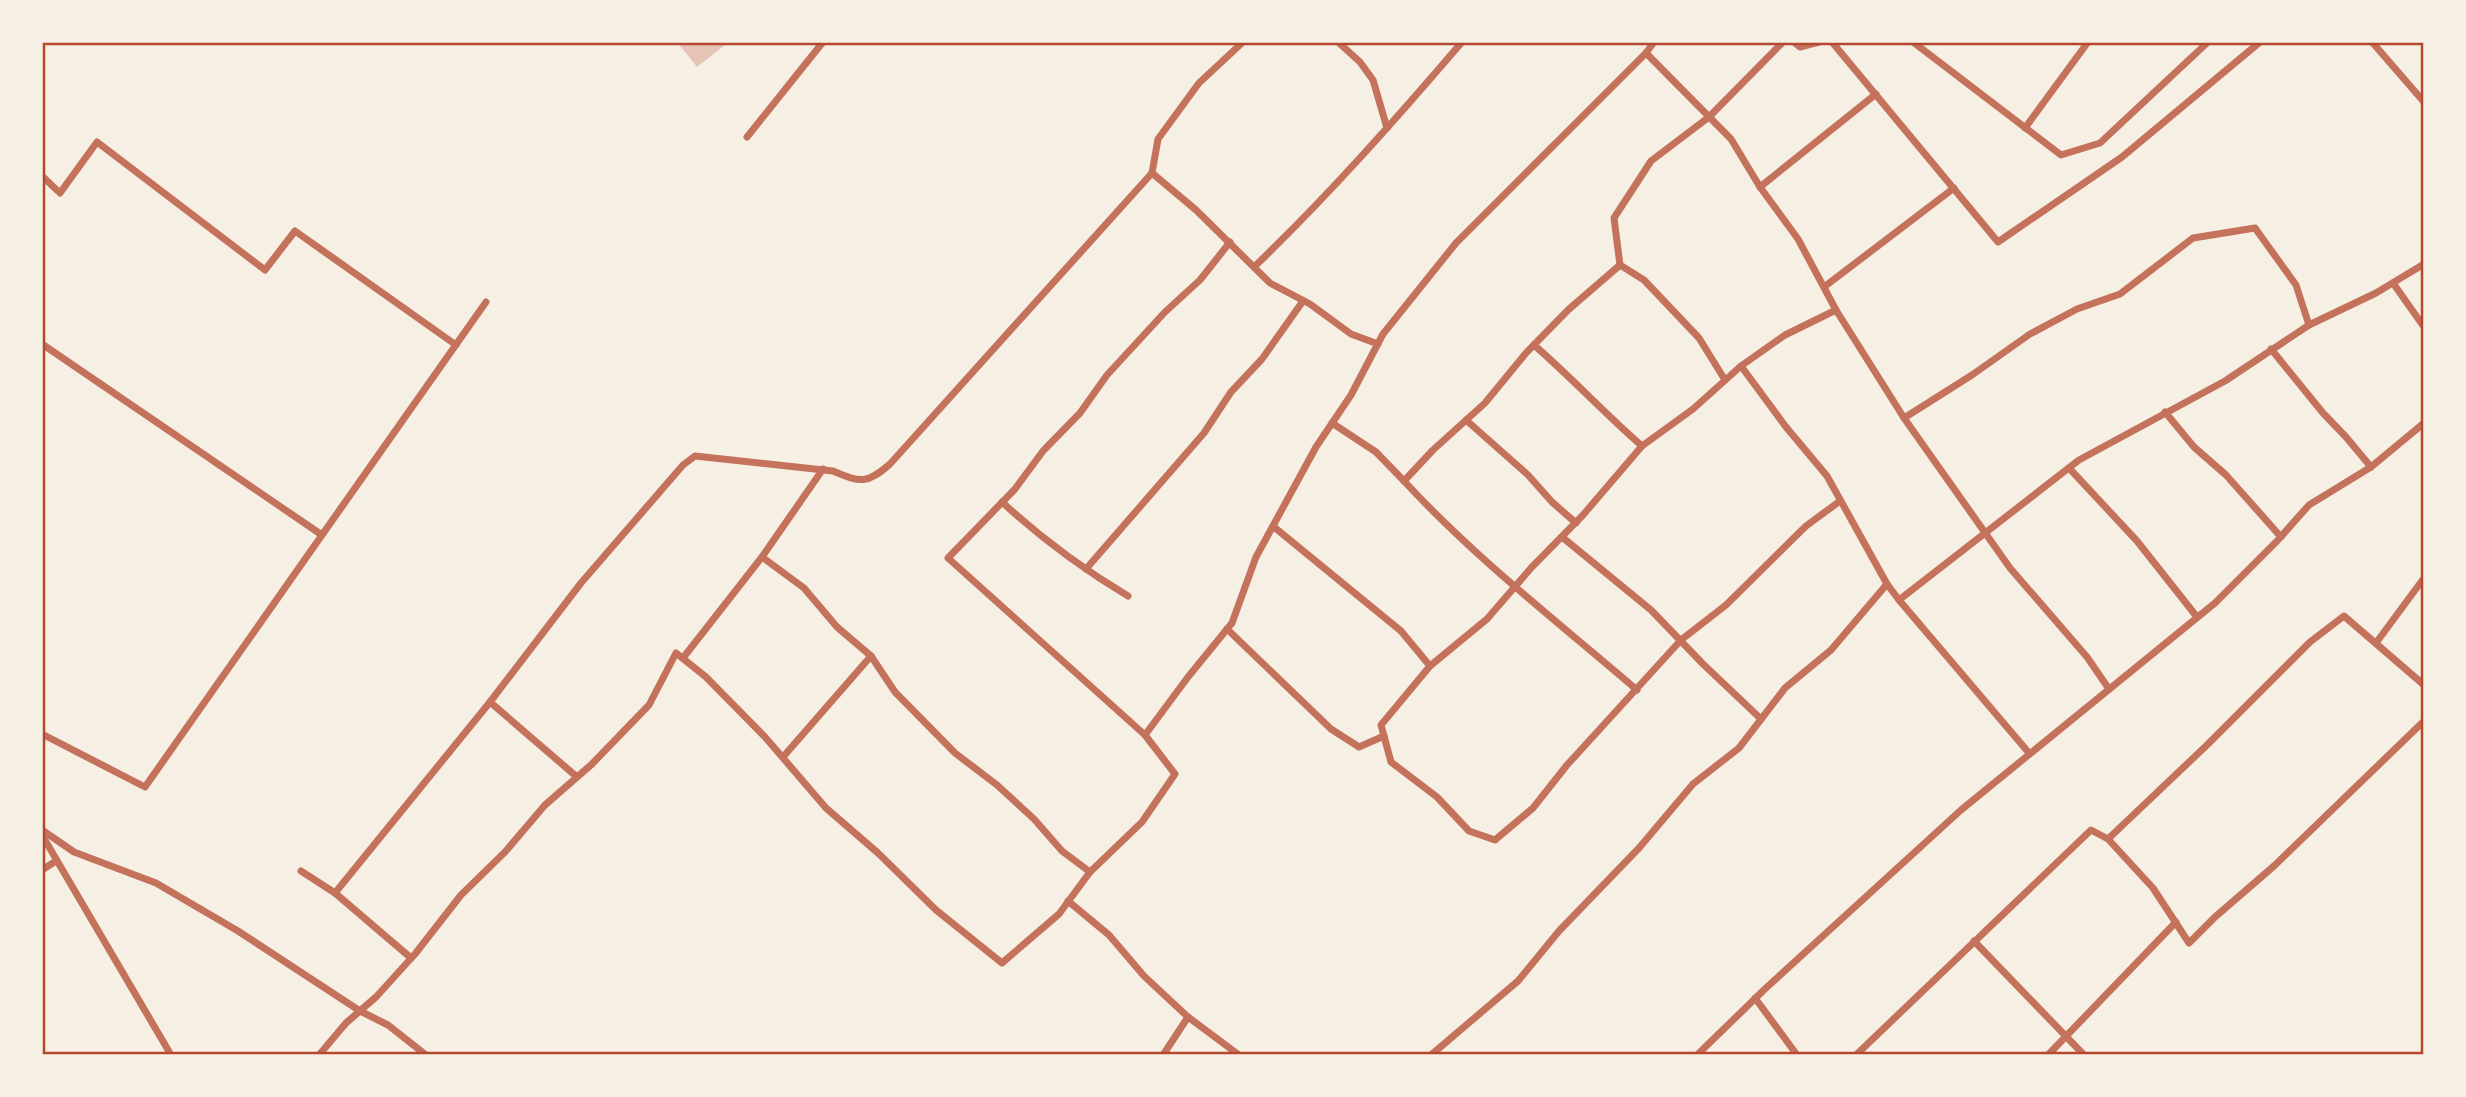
<svg xmlns="http://www.w3.org/2000/svg" width="2466" height="1097" viewBox="0 0 2466 1097" font-family="Arial,sans-serif">
<rect width="100%" height="100%" fill="#f6efe4"/>
<!-- building -->
<polygon fill="#e6c5b7" points="677,42 729,42 697,67"/>
<g fill="none" stroke-linecap="round" stroke-linejoin="round">
<!-- minor -->
<g stroke="#c5725c" stroke-width="7">
<polyline points="1243,42 1199,83 1158,139 1152,173 1196,210 1270,283 1310,304 1351,334 1378,344"/>
<polyline points="1338,42 1360,62 1373,80 1387,128"/>
<polyline points="1794,42 1800,47 1819,42"/>
<polyline points="1832,42 1998,242 2122,157 2260,42"/>
<polyline points="1913,42 2061,155 2100,143 2208,42"/>
<polyline points="2372,42 2424,102"/>
<polyline points="1646,53 1731,139 1760,187 1798,239 1836,310 1904,418 1972,375 2030,334 2077,309 2120,294 2193,238 2255,228 2296,285 2309,325"/>
<polyline points="2025,128 2088,42"/>
<polyline points="747,137 823,42"/>
<polyline points="42,176 60,193 97,142 265,270 295,231 456,345"/>
<polyline points="1760,187 1876,94"/>
<polyline points="1620,265 1614,218 1651,161 1709,117 1783,42"/>
<path d="M1254,267C1328,196 1396,119 1462,42"/>
<polyline points="2393,283 2424,327"/>
<polyline points="1824,287 1954,188"/>
<polyline points="1836,310 1785,335 1741,366 1693,409 1642,446 1583,515 1531,568 1487,619 1430,666 1381,725 1391,762 1437,797 1469,831 1495,840 1533,808 1567,765 1681,640 1726,605 1806,526 1840,501"/>
<polyline points="42,344 322,535 486,302"/>
<path d="M1534,345C1571,377 1605,414 1642,446"/>
<polyline points="2271,349 2323,413 2346,437 2371,467"/>
<polyline points="1741,366 1786,427 1827,476 1887,584"/>
<polyline points="2165,412 2194,447 2226,475 2281,537"/>
<polyline points="1904,418 2010,568 2087,657 2109,689"/>
<polyline points="1466,420 1528,475 1552,502 1576,523"/>
<polyline points="1332,423 1376,452 1404,481"/>
<polyline points="2069,468 2137,541 2197,617"/>
<path d="M1002,502C1041,538 1083,569 1128,596"/>
<polyline points="1274,527 1401,631 1430,666"/>
<polyline points="1562,537 1651,610 1703,664 1761,719"/>
<polyline points="762,557 804,588 837,627 871,656 895,692 955,753 997,785 1034,819 1062,851 1090,872"/>
<polyline points="1086,569 1204,433 1231,392 1262,359 1303,301"/>
<polyline points="1899,600 2029,753"/>
<polyline points="1227,629 1331,729 1359,747 1384,736"/>
<polyline points="2376,643 2424,578"/>
<polyline points="683,658 762,557 823,469"/>
<polyline points="2424,685 2344,616 2310,642 2207,745 2108,839 2153,888 2189,943 2215,917 2274,866 2424,721"/>
<path d="M1637,690C1558,622 1475,558 1404,481L1433,450L1485,403L1526,353L1568,310L1620,265L1644,280L1699,338L1725,380"/>
<polyline points="42,734 145,787 322,535"/>
<polyline points="1145,735 948,558 1015,489 1043,451 1080,413 1107,375 1165,312 1200,280 1230,242"/>
<polyline points="783,757 871,656"/>
<path d="M577,777L490,702L581,583L683,465L695,456L833,471C861,483 867,484 890,464L1152,173"/>
<polyline points="42,830 74,852 156,883 238,931 360,1011 388,1025 426,1055"/>
<polyline points="42,835 171,1055"/>
<polyline points="42,870 56,861"/>
<polyline points="301,871 335,893"/>
<polyline points="1068,901 1109,935 1144,976 1188,1017 1239,1055"/>
<polyline points="1974,941 2084,1055"/>
<polyline points="411,958 335,893 490,702"/>
<polyline points="1755,998 1797,1055"/>
<polyline points="319,1055 346,1023 376,997 415,954 461,895 505,852 545,805 592,764 649,705 676,653 706,677 765,737 826,808 878,853 936,910 1002,963 1059,914 1090,872 1142,822 1175,774 1145,735 1188,677 1232,623 1256,557 1316,447 1351,395 1383,334 1456,243 1646,53 1654,42"/>
<polyline points="1163,1055 1188,1017"/>
<polyline points="1431,1055 1518,981 1559,931 1639,848 1693,784 1739,748 1785,688 1831,650 1887,584 1899,600 2079,460 2225,381 2309,325 2376,293 2424,264"/>
<polyline points="1697,1055 1767,987 1961,810 2215,603 2277,541 2309,505 2371,467 2424,423"/>
<polyline points="1856,1055 2091,830 2108,839"/>
<polyline points="2048,1055 2176,922"/>
</g>
</g>
<!-- border -->
<rect width="2466" height="1097" fill="none" stroke="#f6efe4" stroke-width="88"/>
<rect x="44" y="44" width="2378" height="1009" fill="none" stroke="#b5482f" stroke-width="2.5"/>
</svg>
